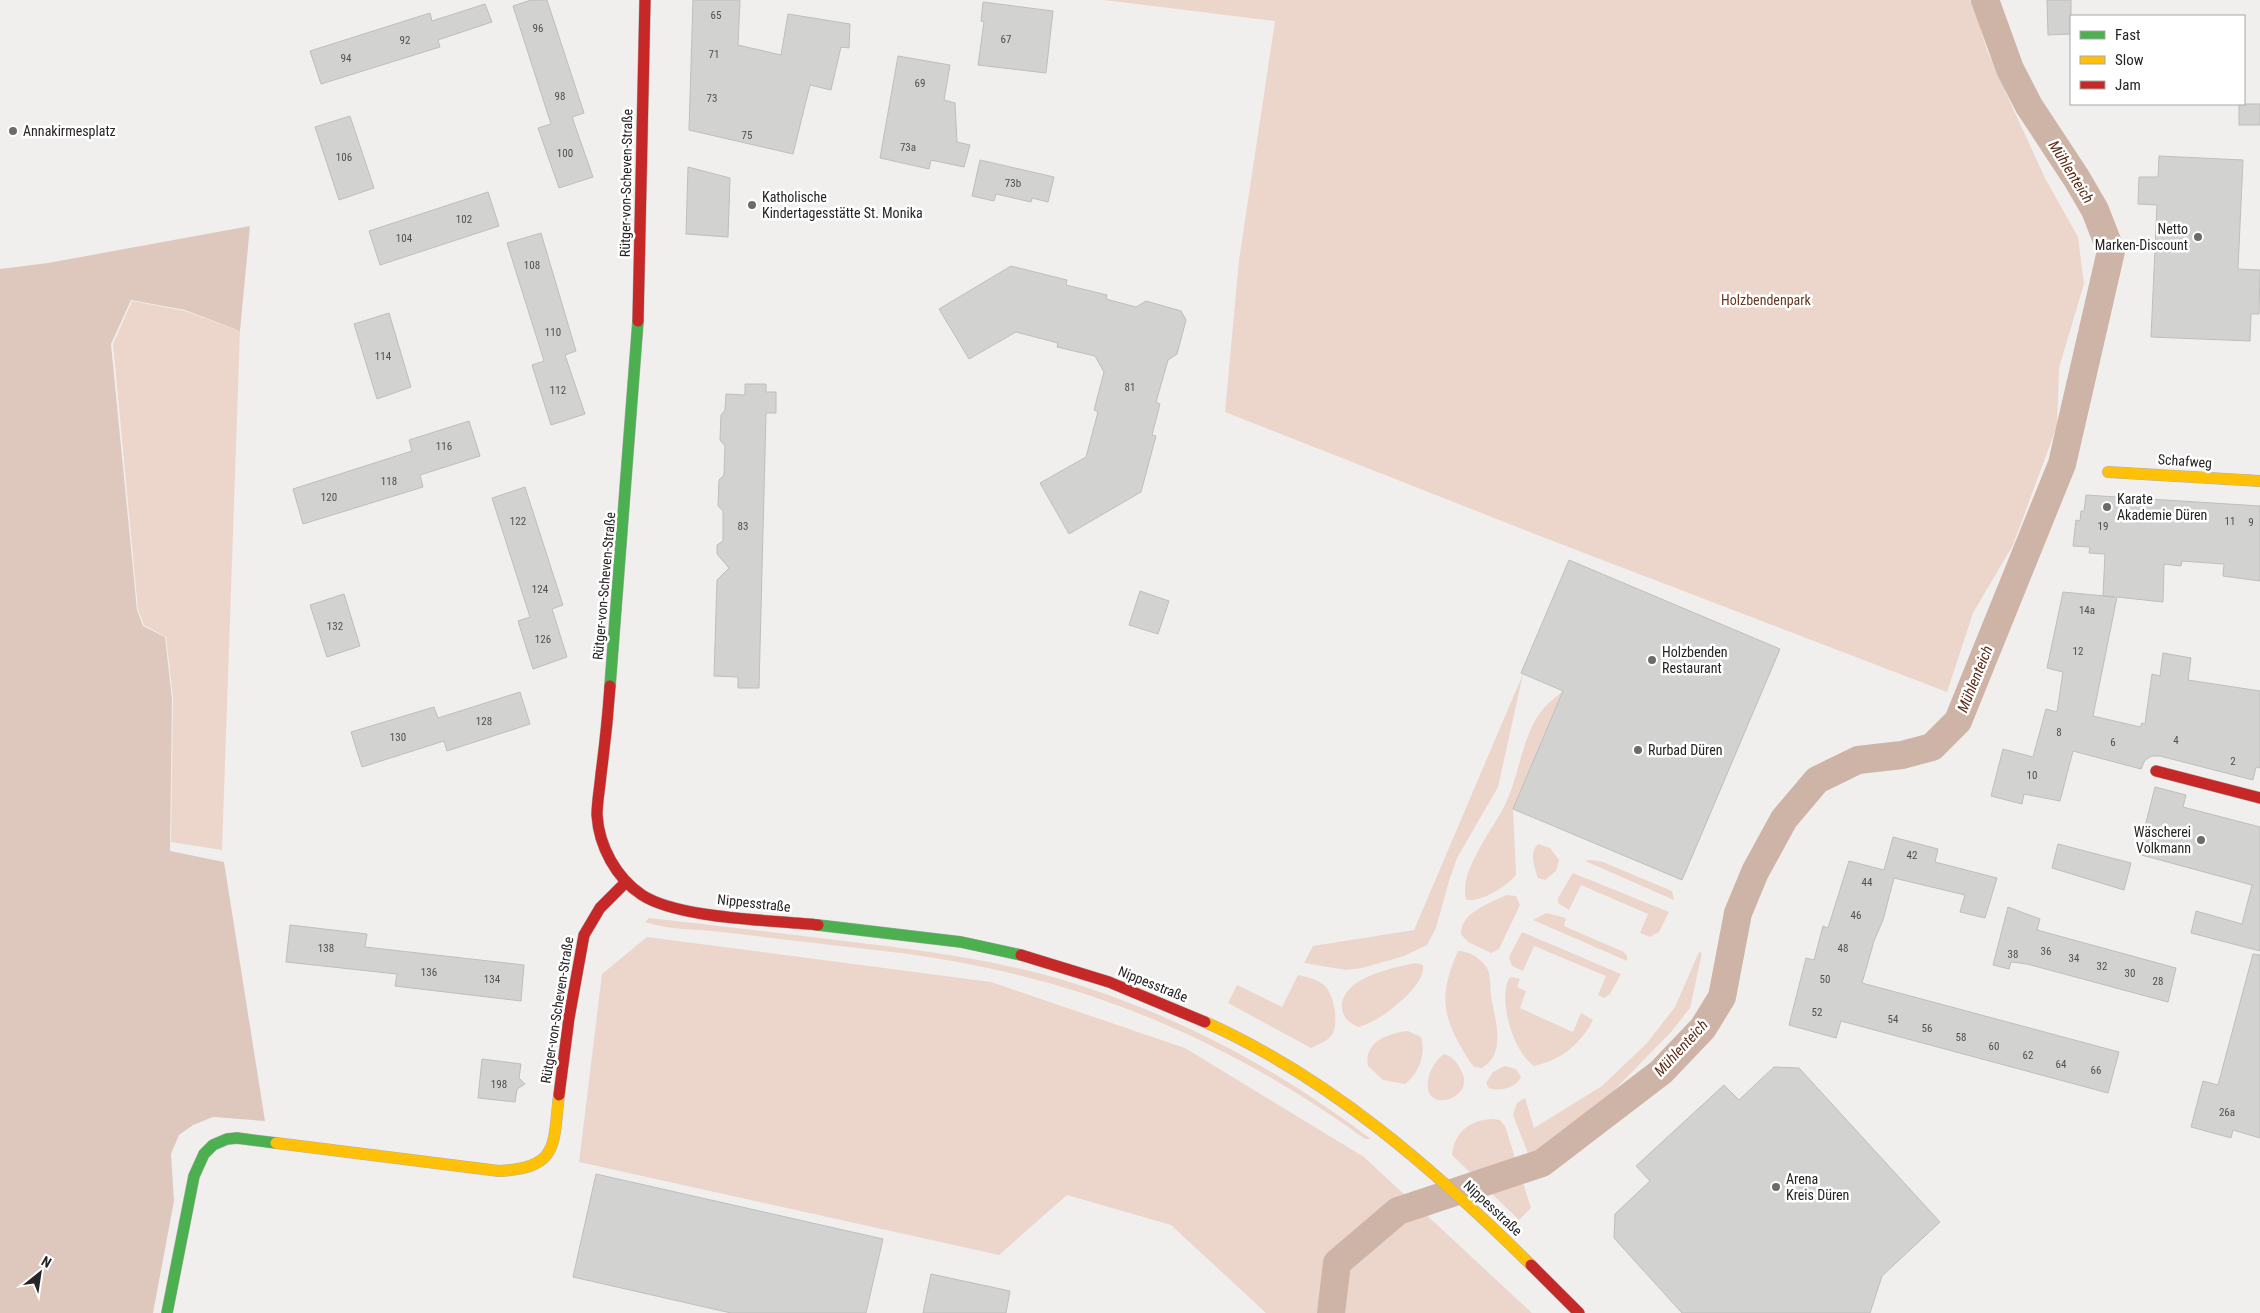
<svg xmlns="http://www.w3.org/2000/svg" width="2260" height="1313" viewBox="0 0 2260 1313" font-family="'Roboto Condensed',sans-serif">
<rect width="100%" height="100%" fill="#f1efed"/>
<!-- green -->
<g fill="#ecd6cb">
<polygon points="1104,0 1972,0 1987,50 2010,102 2045,178 2078,237 2084,284 2059,368 2057,426 2013,545 1973,613 1947,692 1545,538 1225,412 1239,260 1275,21"/>
<polygon points="132,301 185,311 240,331 222,850 171,842 173,698 166,637 144,625 138,610 113,344"/>
<polygon points="1523,674 1498,787 1457,858 1449,881 1436,928 1427,945 1404,956 1362,968 1346,970 1304,963 1313,946 1414,930"/>
<path d="M1563,691L1513,809L1516,874C1510,885 1477,905 1466,899C1458,869 1497,826 1508,798C1519,772 1522,743 1536,719C1543,707 1553,699 1563,691Z"/>
<path d="M1538,844L1550,848L1559,860L1556,871L1545,880L1538,878C1534,867 1529,853 1538,844Z"/>
<polygon points="1591,860 1603,862 1672,891 1674,900 1585,861"/>
<polygon points="1573,873 1669,912 1659,932 1650,937 1640,933 1648,914 1581,885 1569,910 1558,903 1558,898"/>
<path d="M1506,895L1516,896L1520,905L1499,949L1491,953L1468,942L1461,934C1461,912 1489,904 1506,895Z"/>
<polygon points="1546,913 1566,918 1564,926 1624,952 1627,956 1627,961 1533,920"/>
<path d="M649,918C714,925 779,933 845,941C911,949 977,957 1042,974C1162,1007 1272,1064 1371,1139H1365C1219,1034 1071,974 892,952C835,945 778,939 721,932C696,929 668,930 645,922Z"/>
<polygon points="1522,932 1621,974 1610,994 1604,998 1598,995 1606,976 1534,946 1523,971 1512,966 1509,957"/>
<polygon points="647,937 991,982 1185,1048 1364,1157 1532,1313 1266,1313 1171,1225 1067,1195 999,1255 579,1162 602,974"/>
<path d="M1458,951C1468,950 1482,959 1487,968C1491,975 1490,986 1491,995C1494,1018 1508,1052 1482,1068L1474,1067L1470,1062C1443,1019 1437,999 1458,951Z"/>
<polygon points="1699,952 1702,953 1690,1008 1671,1032 1591,1114 1552,1147 1529,1156 1513,1115 1517,1103 1525,1098 1534,1128 1602,1086 1647,1043 1675,1007"/>
<path d="M1415,963L1423,965C1427,986 1377,1024 1358,1027C1349,1023 1342,1017 1342,1007C1342,977 1393,968 1415,963Z"/>
<path d="M1298,975C1307,977 1317,979 1324,985C1334,993 1340,1026 1331,1036C1326,1042 1317,1045 1311,1048L1228,1003L1237,985L1282,1007Z"/>
<path d="M1512,977L1520,979L1517,987L1526,991L1520,1008L1573,1032L1581,1013L1593,1020C1580,1045 1561,1060 1534,1066C1513,1052 1498,1001 1509,978Z"/>
<path d="M1408,1031L1421,1037C1426,1055 1419,1073 1405,1084L1383,1080L1368,1066C1363,1042 1388,1033 1408,1031Z"/>
<path d="M1444,1054C1453,1056 1458,1064 1462,1072C1476,1101 1418,1116 1429,1076C1431,1068 1437,1059 1444,1054Z"/>
<path d="M1505,1066L1516,1069L1521,1077C1516,1088 1499,1092 1489,1088L1486,1083L1493,1072Z"/>
<path d="M1492,1119L1500,1120L1505,1126L1531,1208L1519,1220L1452,1155C1454,1132 1470,1120 1492,1119Z"/>
</g>
<!-- forest -->
<polygon fill="#dec8be" points="250,226 240,331 185,310 131,300 111,344 137,610 143,626 165,637 172,699 170,851 224,862 265,1121 213,1117 193,1125 179,1135 171,1154 174,1201 153,1313 0,1313 0,269 48,263"/>
<g fill="none" stroke-linecap="round" stroke-linejoin="round">
<!-- canal -->
<polyline stroke="#ceb3a7" stroke-width="28" points="1331,1313 1337,1263 1398,1211 1542,1163 1661,1072 1703,1028 1722,997 1738,913 1755,872 1784,819 1817,780 1858,760 1902,755 1932,747 1958,721 2062,464 2111,251 2095,210 2077,179 2029,106 2010,69 1985,0"/>
</g>
<!-- building -->
<g fill="#d2d2d1" stroke="#bebebd">
<polygon points="531,0 547,0 584,113 572,117 593,177 559,188 538,128 551,124 513,6"/>
<polygon points="693,0 740,0 738,45 781,55 788,14 850,24 849,48 841,47 831,90 810,85 793,154 689,130"/>
<polygon points="2047,0 2071,0 2071,34 2048,35"/>
<polygon points="983,2 1053,11 1046,73 978,65 984,22 981,21"/>
<polygon points="485,4 492,22 438,40 440,47 321,84 310,51 430,13 432,21"/>
<polygon points="898,56 950,65 944,100 955,103 957,142 970,145 964,167 931,160 929,169 880,158"/>
<rect x="2239" y="104" width="21" height="21"/>
<polygon points="350,116 374,188 339,200 315,127"/>
<polygon points="2159,156 2243,160 2238,269 2260,270 2259,314 2251,314 2250,341 2151,337 2157,205 2138,204 2139,177 2158,177"/>
<polygon points="980,160 1054,177 1048,202 1032,198 1031,202 996,194 994,201 972,196"/>
<polygon points="688,167 730,178 728,237 686,234"/>
<polygon points="488,192 499,226 380,265 369,231"/>
<polygon points="541,233 576,351 565,355 585,414 551,425 532,365 544,361 507,243"/>
<polygon points="1011,266 1067,280 1066,285 1107,295 1106,299 1136,307 1146,301 1181,311 1186,320 1177,354 1168,360 1156,402 1160,404 1152,435 1156,436 1141,492 1069,534 1040,483 1086,457 1098,412 1094,410 1104,372 1095,356 1057,347 1058,343 1016,332 969,359 939,309"/>
<polygon points="389,313 411,387 377,399 354,324"/>
<polygon points="745,384 766,384 766,392 776,392 776,413 766,413 759,688 738,688 738,677 714,676 717,580 729,568 717,554 717,545 723,541 723,511 718,506 719,480 724,475 725,446 720,440 721,415 725,410 726,394 745,395"/>
<polygon points="469,421 480,456 420,475 423,487 303,524 293,489 412,451 409,440"/>
<polygon points="525,487 563,605 552,609 567,657 533,669 518,621 530,617 492,498"/>
<polygon points="2086,495 2260,506 2260,581 2223,576 2224,564 2182,561 2181,566 2164,564 2163,602 2117,597 2093,716 2140,727 2142,723 2145,724 2152,674 2160,676 2163,653 2191,658 2188,680 2260,691 2260,768 2256,767 2253,780 2160,756 2152,756 2145,760 2141,769 2073,751 2060,801 2024,794 2022,804 1991,796 2003,749 2033,757 2046,709 2057,712 2063,672 2047,668 2063,592 2115,597 2103,596 2105,554 2089,553 2090,547 2073,546 2076,520 2080,521 2081,511 2084,511"/>
<polygon points="1569,560 1780,649 1682,880 1513,809 1563,691 1521,673"/>
<polygon points="1140,591 1169,601 1158,634 1129,625"/>
<polygon points="344,594 360,646 327,657 310,605"/>
<polygon points="520,692 530,724 447,751 444,741 362,767 351,732 434,707 438,718"/>
<polygon points="2155,787 2186,795 2183,807 2260,827 2260,951 2191,933 2196,911 2242,924 2252,885 2138,854"/>
<polygon points="1893,837 1938,849 1935,862 1997,878 1985,918 1960,912 1965,895 1894,878 1883,920 1874,941 1862,983 2119,1052 2108,1093 1841,1021 1836,1038 1789,1025 1806,958 1814,960 1823,926 1828,928 1849,861 1884,870"/>
<polygon points="2058,844 2131,863 2124,890 2052,868"/>
<polygon points="2008,907 2040,919 2037,930 2176,968 2168,1002 2027,964 2011,962 2009,969 1993,965"/>
<polygon points="290,925 367,934 365,947 524,965 521,1001 395,986 397,974 286,962"/>
<polygon points="2253,954 2260,955 2260,1138 2233,1130 2231,1138 2191,1127 2203,1081 2218,1085"/>
<polygon points="482,1059 521,1064 519,1078 525,1084 517,1089 515,1102 478,1098"/>
<polygon points="1774,1067 1799,1068 1940,1222 1882,1276 1870,1313 1682,1313 1614,1238 1615,1214 1650,1181 1636,1166 1724,1085 1739,1100"/>
<polygon points="596,1174 883,1239 866,1313 731,1313 573,1277"/>
<polygon points="931,1274 1010,1291 1006,1313 923,1313"/>
</g>
<g fill="none" stroke-linecap="round" stroke-linejoin="round">
<!-- fast casing -->
<g stroke="#b1b0ae" stroke-width="12">
<g id="fast">
<polyline points="610,686 638,321"/>
<polyline points="818,925 961,942 1021,955"/>
<polyline points="167,1313 194,1176 204,1154 213,1145 227,1139 237,1138 276,1143"/>
</g>
</g>
<!-- slow casing -->
<g stroke="#b1b0ae" stroke-width="12">
<g id="slow">
<polyline points="2108,472 2260,481"/>
<path d="M1205,1022C1330,1078 1434,1169 1531,1265"/>
<path d="M276,1143L499,1171C560,1168 553,1144 559,1095"/>
</g>
</g>
<!-- jam casing -->
<g stroke="#b1b0ae" stroke-width="12">
<g id="jam">
<polyline points="638,321 645,0"/>
<path d="M610,686C608,715 605,744 601,774C600,787 597,802 597,815C599,846 616,878 642,895C679,919 772,920 818,925"/>
<polyline points="2156,771 2260,798"/>
<polyline points="1021,955 1109,982 1205,1022"/>
<polyline points="559,1095 569,1018 584,935 600,908 626,882"/>
<polyline points="1531,1265 1579,1313"/>
</g>
</g>
<!-- fast -->
<use href="#fast" stroke="#4caf50" stroke-width="11"/>
<!-- slow -->
<use href="#slow" stroke="#ffc107" stroke-width="11"/>
<!-- jam -->
<use href="#jam" stroke="#c62828" stroke-width="11"/>
</g>
<!-- markers -->
<g fill="#6d6b6a" stroke="#fff" stroke-width="2">
<circle cx="13" cy="131" r="5"/>
<circle cx="752" cy="205" r="5"/>
<circle cx="2198" cy="237" r="5"/>
<circle cx="2107" cy="507" r="5"/>
<circle cx="1652" cy="660" r="5"/>
<circle cx="1638" cy="750" r="5"/>
<circle cx="2201" cy="840" r="5"/>
<circle cx="1776" cy="1187" r="5"/>
</g>
<g text-anchor="middle" stroke-width="5" stroke-linejoin="round" paint-order="stroke">
<!-- number labels -->
<g font-size="11" fill="#51504f">
<text x="716" y="19">65</text>
<text x="538" y="32">96</text>
<text x="1006" y="43">67</text>
<text x="405" y="44">92</text>
<text x="714" y="58">71</text>
<text x="346" y="62">94</text>
<text x="920" y="87">69</text>
<text x="560" y="100">98</text>
<text x="712" y="102">73</text>
<text x="747" y="139">75</text>
<text x="908" y="151">73a</text>
<text x="565" y="157">100</text>
<text x="344" y="161">106</text>
<text x="1013" y="187">73b</text>
<text x="464" y="223">102</text>
<text x="404" y="242">104</text>
<text x="532" y="269">108</text>
<text x="553" y="336">110</text>
<text x="383" y="360">114</text>
<text x="1130" y="391">81</text>
<text x="558" y="394">112</text>
<text x="444" y="450">116</text>
<text x="389" y="485">118</text>
<text x="329" y="501">120</text>
<text x="518" y="525">122</text>
<text x="2230" y="525">11</text>
<text x="2251" y="526">9</text>
<text x="743" y="530">83</text>
<text x="2103" y="530">19</text>
<text x="540" y="593">124</text>
<text x="2087" y="614">14a</text>
<text x="335" y="630">132</text>
<text x="543" y="643">126</text>
<text x="2078" y="655">12</text>
<text x="484" y="725">128</text>
<text x="2059" y="736">8</text>
<text x="398" y="741">130</text>
<text x="2176" y="744">4</text>
<text x="2113" y="746">6</text>
<text x="2233" y="765">2</text>
<text x="2032" y="779">10</text>
<text x="1912" y="859">42</text>
<text x="1867" y="886">44</text>
<text x="1856" y="919">46</text>
<text x="326" y="952">138</text>
<text x="1843" y="952">48</text>
<text x="2046" y="955">36</text>
<text x="2013" y="958">38</text>
<text x="2074" y="962">34</text>
<text x="2102" y="970">32</text>
<text x="429" y="976">136</text>
<text x="2130" y="977">30</text>
<text x="492" y="983">134</text>
<text x="1825" y="983">50</text>
<text x="2158" y="985">28</text>
<text x="1817" y="1016">52</text>
<text x="1893" y="1023">54</text>
<text x="1927" y="1032">56</text>
<text x="1961" y="1041">58</text>
<text x="1994" y="1050">60</text>
<text x="2028" y="1059">62</text>
<text x="2061" y="1068">64</text>
<text x="2096" y="1074">66</text>
<text x="499" y="1088">198</text>
<text x="2227" y="1116">26a</text>
</g>
<!-- poi labels -->
<g font-size="14" fill="#262424" stroke="#fff" text-anchor="start">
<text x="23" y="136">Annakirmesplatz</text>
<text x="762" y="202">Katholische<tspan x="762" dy="16">Kindertagesstätte St. Monika</tspan></text>
<text x="2188" y="234" text-anchor="end">Netto<tspan x="2188" dy="16">Marken-Discount</tspan></text>
<text x="2117" y="504">Karate<tspan x="2117" dy="16">Akademie Düren</tspan></text>
<text x="1662" y="657">Holzbenden<tspan x="1662" dy="16">Restaurant</tspan></text>
<text x="1648" y="755">Rurbad Düren</text>
<text x="2191" y="837" text-anchor="end">Wäscherei<tspan x="2191" dy="16">Volkmann</tspan></text>
<text x="1786" y="1184">Arena<tspan x="1786" dy="16">Kreis Düren</tspan></text>
</g>
<!-- street labels -->
<g font-size="14" fill="#262424" stroke="#fff">
<text transform="translate(626 183) rotate(-89)" y="5">Rütger-von-Scheven-Straße</text>
<text transform="translate(2185 461) rotate(4)" y="5">Schafweg</text>
<text transform="translate(604 586) rotate(-85)" y="5">Rütger-von-Scheven-Straße</text>
<text transform="translate(754 903) rotate(6)" y="5">Nippesstraße</text>
<text transform="translate(1153 984) rotate(22)" y="5">Nippesstraße</text>
<text transform="translate(557 1010) rotate(-81)" y="5">Rütger-von-Scheven-Straße</text>
<text transform="translate(1493 1208) rotate(43)" y="5">Nippesstraße</text>
</g>
<!-- park labels -->
<g font-size="14" fill="#69361e" stroke="#fff">
<text x="1766" y="305">Holzbendenpark</text>
</g>
<!-- water labels -->
<g font-size="15" font-style="italic" fill="#5e2c15" stroke="#fff">
<text transform="translate(2071 172) rotate(58)" y="5">Mühlenteich</text>
<text transform="translate(1975 679) rotate(-68)" y="5">Mühlenteich</text>
<text transform="translate(1681 1048) rotate(-47)" y="5">Mühlenteich</text>
</g>
</g>
<!-- legend -->
<rect x="2070" y="15" width="175" height="90" fill="#ffffff" stroke="#a8a7a7"/>
<rect x="2080" y="31" width="25" height="8" fill="#4caf50" stroke="#a8a7a7"/>
<text x="2115" y="40" font-size="15" fill="#262424">Fast</text>
<rect x="2080" y="56" width="25" height="8" fill="#ffc107" stroke="#a8a7a7"/>
<text x="2115" y="65" font-size="15" fill="#262424">Slow</text>
<rect x="2080" y="81" width="25" height="8" fill="#c62828" stroke="#a8a7a7"/>
<text x="2115" y="90" font-size="15" fill="#262424">Jam</text>
<!-- north arrow -->
<g transform="translate(40 1273) rotate(30)" stroke="#ffffff" stroke-width="4" paint-order="stroke">
<path d="M0-4L9 19L0 12L-9 19Z" fill="#262424"/>
<text y="-8" font-size="14" font-weight="bold" text-anchor="middle" fill="#262424">N</text>
</g>
</svg>
